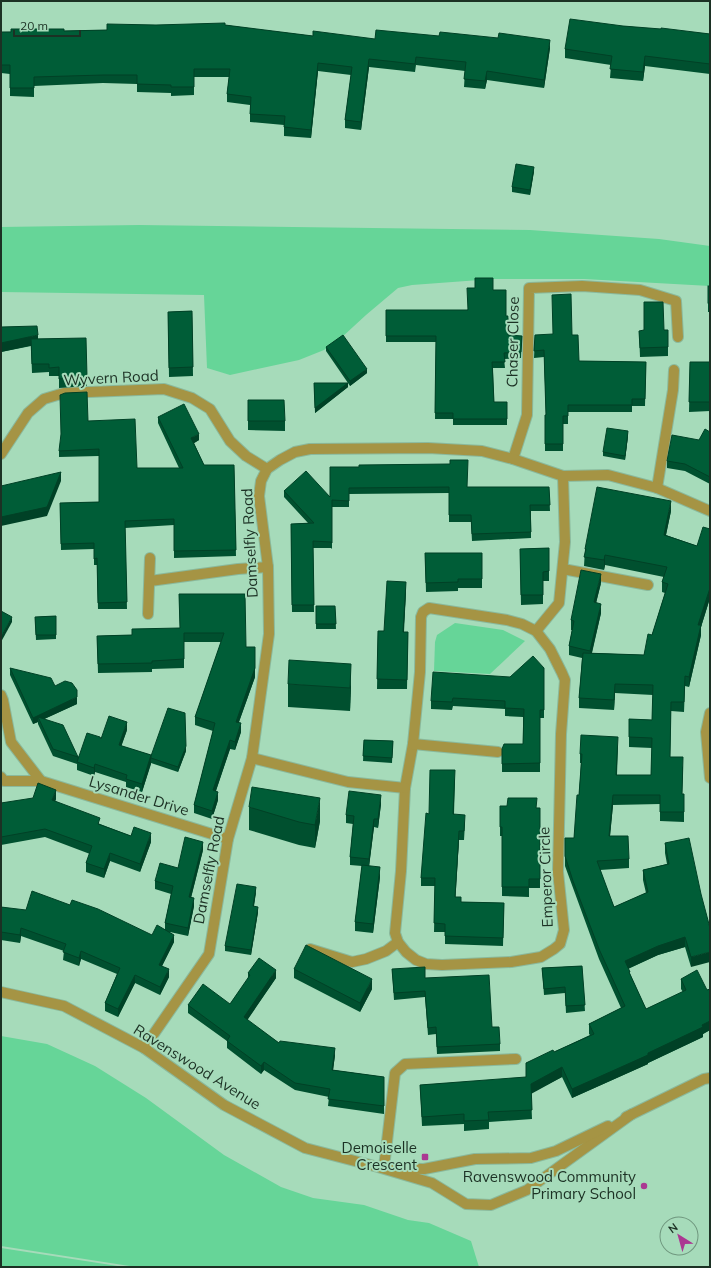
<svg xmlns="http://www.w3.org/2000/svg" width="711" height="1268" viewBox="0 0 711 1268" font-family="Mulish,sans-serif">
<rect width="100%" height="100%" fill="#a6dbba"/>
<!-- green -->
<g fill="#66d598">
<polygon points="139,225 530,230 659,239 710,246 710,286 584,279 493,279 412,285 398,288 366,315 341,338 324,350 299,360 230,375 207,368 204,295 1,292 1,227"/>
<polygon points="455,623 503,630 525,641 490,674 434,671 435,642 437,635"/>
<polygon points="1,1036 47,1044 95,1066 146,1098 224,1155 281,1187 313,1198 364,1205 408,1220 429,1223 471,1241 479,1267 136,1267 1,1246"/>
<polygon points="1,1248 124,1267 1,1267"/>
</g>
<g fill="none" stroke-linecap="round" stroke-linejoin="round">
<!-- minor casing -->
<g stroke="#8ab99c" stroke-width="12">
<g id="minor">
<polyline points="1,454 28,413 44,399 64,393 164,389 192,398 210,409 230,441 246,456 267,469"/>
<polyline points="513,459 527,415 529,288 582,286 640,290 676,301 678,337"/>
<polyline points="657,488 673,390 674,370"/>
<polyline points="563,569 648,585"/>
<polyline points="150,581 238,569 268,567"/>
<polygon points="429,608 507,620 522,624 536,631 550,649 562,673 565,680 561,734 558,872 564,930 560,944 554,949 541,957 511,962 442,965 426,964 416,960 406,952 398,942 395,933 401,871 405,788 413,744 420,672 421,617 423,612"/>
<polyline points="148,614 150,558"/>
<polyline points="536,631 559,603 565,542 563,476"/>
<polyline points="1,695 3,700 11,742 41,781"/>
<polyline points="710,713 706,732 710,778"/>
<polyline points="413,744 498,752"/>
<polyline points="252,758 348,782 405,788"/>
<polyline points="1,777 4,781 41,781 228,839"/>
<polyline points="310,949 352,962 366,959 386,951 398,942"/>
<polyline points="1,992 64,1006 144,1048 224,1105 305,1148 378,1167 432,1183 466,1204 491,1205 527,1190 632,1114"/>
<polyline points="144,1048 209,954 228,839 252,758 269,634 268,567 259,496 261,481 267,469 280,460 295,452 310,449 428,448 482,451 513,459 563,476 608,475 657,488 710,511"/>
<polyline points="626,1117 704,1079 710,1078"/>
<polyline points="384,1167 395,1073 405,1064 516,1059"/>
<polyline points="394,1168 424,1169 475,1159 531,1158 556,1151 608,1126"/>
</g>
</g>
<!-- minor -->
<use href="#minor" stroke="#a59444" stroke-width="10"/>
</g>
<!-- wall -->
<g fill="#00502f">
<polygon points="156,25 225,25 313,36 550,48 544,88 487,80 485,89 464,87 465,71 416,65 415,72 369,67 361,130 345,128 345,120 351,75 318,71 311,138 284,136 284,125 250,122 250,105 227,102 227,94 229,77 194,77 194,95 171,96 171,93 137,92 137,84 103,83 34,86 34,97 10,96 10,74 1,73 1,32 107,30"/>
<polygon points="623,26 710,34 710,74 645,66 643,81 610,78 611,65 565,58 565,49"/>
<polygon points="534,171 530,195 512,192 512,187"/>
<rect x="708" y="286" width="2" height="26"/>
<polygon points="493,290 506,316 508,335 522,336 521,358 504,359 505,368 493,368 494,402 507,402 507,425 453,425 453,419 435,419 436,342 386,342 386,310 467,310"/>
<polygon points="192,311 193,376 169,377 168,312"/>
<polygon points="1,327 38,339 87,377 87,386 59,388 59,376 49,376 49,372 32,373 31,346 1,352"/>
<polygon points="668,330 668,356 640,357 639,331"/>
<polygon points="535,335 572,335 579,361 646,362 645,406 632,406 632,412 568,412 568,424 563,424 563,451 545,451 545,415 546,415 544,357 534,358"/>
<polygon points="326,347 367,373 350,386 348,383 348,387 315,413 314,383 348,383 326,351"/>
<polygon points="690,362 710,362 710,411 689,412"/>
<polygon points="248,400 285,421 285,431 248,430"/>
<polygon points="158,417 199,440 194,443 204,465 234,465 236,556 174,558 174,525 125,528 127,609 98,609 97,565 94,565 94,549 61,550 60,503 99,502 99,456 59,457 59,451 88,421 137,468 179,468 158,423"/>
<polygon points="710,432 710,484 685,471 667,468 667,461 699,440"/>
<polygon points="628,436 625,460 603,456 603,452"/>
<polygon points="330,467 467,487 549,487 550,511 531,511 531,538 472,541 471,522 449,522 449,493 349,494 349,507 332,507 332,549 331,548 313,548 314,612 292,612 291,524 308,523 284,497 284,491 330,497"/>
<polygon points="671,511 666,535 697,546 710,529 710,598 701,627 701,635 689,687 685,686 684,712 671,711 670,757 683,767 682,794 684,794 684,822 660,821 660,804 613,805 610,836 629,859 629,868 600,870 614,907 646,893 643,880 643,870 667,864 665,853 665,843 701,894 691,967 685,947 658,955 628,969 630,974 646,1009 683,992 681,989 681,979 707,990 710,989 710,1030 703,1034 703,1037 648,1063 648,1064 572,1098 562,1077 531,1093 532,1119 489,1122 489,1129 464,1131 464,1124 422,1126 420,1085 526,1078 526,1063 554,1052 590,1035 589,1034 589,1024 621,1008 599,959 565,866 565,838 574,838 579,795 581,763 580,763 580,754 618,746 617,775 651,775 652,748 629,747 629,719 652,720 653,695 615,693 614,710 579,708 579,698 582,658 569,655 569,646 572,630 571,630 571,620 601,583 596,603 601,613 592,653 644,655 652,635 665,593 662,592 662,582 664,577 605,565 604,570 584,566 585,549"/>
<polygon points="549,548 549,581 543,581 543,604 521,605 520,549"/>
<polygon points="425,553 482,553 482,588 458,588 458,591 426,592"/>
<polygon points="406,591 404,632 408,632 407,689 377,689 378,631 384,631"/>
<polygon points="179,594 246,647 255,647 255,677 239,722 241,732 235,750 230,749 216,791 218,800 212,819 194,813 194,805 213,731 195,725 195,717 221,642 184,642 184,668 152,669 152,672 98,673 97,636 132,635 180,628"/>
<polygon points="316,606 335,606 336,629 316,629"/>
<polygon points="56,616 56,639 36,640 35,617"/>
<polygon points="10,668 55,686 77,704 44,719 78,757 101,739 127,730 121,746 151,755 186,751 178,772 151,763 142,792 126,787 126,782 95,772 94,776 77,770 77,764 53,756 38,724 38,722 33,724 10,675"/>
<polygon points="544,668 544,718 540,718 540,772 502,772 502,749 523,744 523,717 505,716 505,709 453,706 452,710 431,709 431,701"/>
<polygon points="288,684 351,686 350,711 288,707"/>
<polygon points="364,740 393,741 392,763 363,761"/>
<polygon points="455,779 454,814 465,823 464,840 459,840 455,897 461,902 504,903 503,946 445,944 445,932 434,932 435,886 421,886 421,878 429,814"/>
<polygon points="56,799 55,801 100,824 131,836 151,842 140,872 110,861 104,878 86,872 86,863 90,854 45,837 1,845 1,803"/>
<polygon points="381,804 378,828 374,827 369,866 380,877 373,933 355,931 355,922 362,866 350,865 350,857 353,824 346,823 346,815"/>
<polygon points="500,806 540,808 540,888 529,888 529,897 502,896 502,836 500,836"/>
<polygon points="249,807 320,821 315,848 299,845 249,830"/>
<polygon points="203,850 191,898 194,906 188,936 170,932 174,942 162,966 169,977 160,995 135,983 118,1017 105,1011 105,1003 117,974 81,959 79,966 63,960 64,951 21,936 20,943 1,940 1,907 152,935 165,929 165,923 171,894 155,889 155,881 178,868"/>
<polygon points="256,892 254,906 258,912 251,955 225,951 225,946"/>
<polygon points="582,966 585,1011 566,1013 565,993 544,995 542,968"/>
<polygon points="294,969 372,989 360,1012 294,978"/>
<polygon points="392,969 425,978 492,1027 500,1044 500,1051 437,1054 436,1034 428,1035 425,997 394,1000"/>
<polygon points="248,973 276,978 247,1020 279,1043 335,1055 333,1070 384,1077 384,1114 328,1106 329,1097 295,1090 264,1070 261,1074 227,1048 227,1041 188,1013 188,1005 230,1004 248,979"/>
</g>
<!-- shaded-wall -->
<g fill="#004126">
<polygon points="550,40 550,48 544,88 544,80"/>
<polygon points="645,56 645,66 643,81 643,72"/>
<polygon points="369,59 369,67 361,130 361,122"/>
<polygon points="318,63 318,71 311,138 311,130"/>
<polygon points="487,71 487,80 485,89 485,81"/>
<polygon points="534,167 534,171 530,195 530,190"/>
<polygon points="38,335 38,344 1,352 1,343"/>
<polygon points="367,369 367,373 350,386 350,381"/>
<polygon points="348,383 348,387 315,413 315,408"/>
<polygon points="628,431 628,436 625,460 625,456"/>
<polygon points="199,434 199,440 191,445 191,438"/>
<polygon points="61,472 61,481 47,516 1,526 1,517"/>
<polygon points="671,501 671,511 664,544 664,535"/>
<polygon points="605,555 605,565 604,570 604,560"/>
<polygon points="601,574 601,583 594,611 594,602"/>
<polygon points="406,582 406,591 403,641 403,632"/>
<polygon points="710,588 710,598 701,627 701,635 689,687 689,677 698,625"/>
<polygon points="601,604 601,613 590,660 590,651"/>
<polygon points="12,617 12,622 1,642 1,637"/>
<polygon points="351,664 351,686 350,711 350,688"/>
<polygon points="255,668 255,677 236,730 236,722"/>
<polygon points="615,684 615,693 614,710 614,700"/>
<polygon points="77,697 77,704 40,721 38,717 38,722 33,724 33,718"/>
<polygon points="127,722 127,730 119,753 119,745"/>
<polygon points="241,723 241,732 235,750 235,742"/>
<polygon points="230,740 230,749 213,799 213,790"/>
<polygon points="186,746 186,751 178,772 178,767"/>
<polygon points="151,755 151,764 142,792 142,784"/>
<polygon points="95,764 95,772 94,776 94,768"/>
<polygon points="56,790 56,799 52,809 52,800"/>
<polygon points="218,792 218,800 212,819 212,811"/>
<polygon points="381,795 381,804 378,828 378,819"/>
<polygon points="613,795 613,805 609,846 609,836"/>
<polygon points="320,798 320,821 315,848 315,825"/>
<polygon points="374,819 374,827 369,867 369,859"/>
<polygon points="459,831 459,840 455,906 455,897"/>
<polygon points="151,833 151,842 140,872 140,864"/>
<polygon points="203,842 203,850 189,905 189,897"/>
<polygon points="110,853 110,861 104,878 104,869"/>
<polygon points="380,867 380,877 373,933 373,924"/>
<polygon points="256,887 256,892 253,911 253,906"/>
<polygon points="194,898 194,906 188,936 188,928"/>
<polygon points="258,907 258,912 251,955 251,950"/>
<polygon points="21,928 21,936 20,943 20,935"/>
<polygon points="174,935 174,942 159,972 159,965"/>
<polygon points="685,937 685,947 658,955 625,970 625,961 658,946"/>
<polygon points="81,951 81,959 79,966 79,958"/>
<polygon points="710,952 710,962 691,967 691,957"/>
<polygon points="169,969 169,977 160,995 160,987"/>
<polygon points="276,970 276,978 244,1025 244,1017"/>
<polygon points="135,975 135,983 118,1017 118,1009"/>
<polygon points="372,979 372,989 360,1012 360,1003"/>
<polygon points="710,1021 710,1030 703,1034 703,1037 648,1063 648,1064 572,1098 572,1089 648,1053"/>
<polygon points="335,1048 335,1055 332,1078 332,1070"/>
<polygon points="264,1062 264,1070 261,1074 261,1066"/>
<polygon points="562,1067 562,1077 531,1094 531,1084"/>
</g>
<!-- building -->
<g fill="#005d37" stroke="#004126">
<polygon points="570,19 623,26 661,29 661,28 710,34 710,64 645,56 643,72 610,69 612,56 565,49"/>
<polygon points="225,23 225,25 313,36 313,31 375,39 376,30 439,36 440,32 498,38 499,33 550,40 544,80 487,71 485,81 464,79 466,62 416,57 415,64 369,59 361,122 345,120 352,67 318,63 311,130 284,127 285,116 250,114 251,97 227,94 230,69 194,69 194,87 171,87 171,85 137,84 137,75 103,75 34,77 34,88 10,88 10,65 1,65 1,32 11,32 11,29 64,29 64,31 107,30 107,24 156,25"/>
<polygon points="516,164 534,167 530,190 512,187"/>
<polygon points="475,278 493,278 493,290 506,290 506,316 508,316 508,335 522,336 521,352 504,353 505,362 492,362 494,402 507,402 507,419 453,419 453,413 435,413 436,336 386,336 386,310 468,310 467,288 475,288"/>
<rect x="708" y="286" width="2" height="17"/>
<polygon points="571,294 572,335 578,335 579,361 646,362 645,399 632,399 632,405 568,405 568,416 563,416 563,444 545,444 545,415 546,415 544,350 534,351 535,335 553,334 552,295"/>
<polygon points="644,302 663,302 664,330 668,330 668,347 640,348 639,331 644,330"/>
<polygon points="192,311 193,367 169,368 168,312"/>
<polygon points="37,326 38,335 1,343 1,327"/>
<polygon points="343,335 367,369 350,381 326,347"/>
<polygon points="86,338 87,377 59,379 59,367 49,368 49,364 32,364 31,339"/>
<polygon points="690,362 710,362 710,402 689,402"/>
<polygon points="314,383 348,383 315,408"/>
<polygon points="87,392 88,421 135,419 137,468 183,468 158,417 184,404 199,434 191,438 204,465 234,465 236,550 174,551 174,519 125,521 127,602 98,603 97,558 94,559 94,543 61,544 60,503 99,502 99,449 59,451 61,434 60,395 65,393"/>
<polygon points="248,400 284,400 285,421 248,421"/>
<polygon points="607,428 628,431 625,456 603,452"/>
<polygon points="705,429 710,432 710,477 685,464 667,461 672,435 699,440"/>
<polygon points="450,460 468,460 467,487 549,487 550,505 530,505 531,532 472,534 471,515 449,515 449,487 349,488 349,501 332,500 332,543 331,542 313,541 314,605 292,605 291,524 314,523 284,491 306,471 330,497 330,467 359,467 359,465 450,464"/>
<polygon points="61,472 47,507 1,517 1,486"/>
<polygon points="597,487 671,501 664,535 697,546 703,527 710,529 710,588 698,625 701,625 689,677 685,676 684,702 671,702 670,757 683,757 682,794 684,794 684,812 660,812 660,795 613,795 609,836 628,836 629,859 597,861 614,907 648,892 643,870 669,864 665,843 689,838 701,894 710,928 710,952 691,957 685,937 658,946 625,961 630,972 629,972 646,1009 686,990 681,979 697,970 707,990 710,989 710,1021 702,1025 703,1027 648,1053 648,1055 572,1089 562,1067 531,1084 532,1110 488,1112 489,1120 464,1121 464,1114 422,1117 420,1085 526,1077 526,1063 553,1050 554,1052 594,1034 589,1024 625,1006 599,949 573,881 565,856 565,838 574,838 577,795 579,795 582,754 580,754 581,735 618,737 616,775 651,775 652,738 629,737 629,719 652,720 653,685 615,684 614,700 579,698 583,653 644,655 648,634 652,635 668,584 662,582 667,567 605,555 604,560 584,557 586,549 585,549"/>
<polygon points="549,548 549,571 543,572 543,595 521,595 520,549"/>
<polygon points="425,553 482,553 482,579 458,579 458,582 426,583"/>
<polygon points="581,570 601,574 594,602 601,604 590,651 569,646 574,621 571,620"/>
<polygon points="387,581 406,582 403,632 408,632 407,680 377,679 378,631 384,631"/>
<polygon points="179,594 245,594 246,647 255,647 255,668 236,722 241,723 235,742 230,740 213,790 218,792 212,811 194,805 215,723 195,717 224,633 184,633 184,659 152,661 152,663 98,664 97,636 132,635 132,629 180,628"/>
<polygon points="316,606 335,606 336,624 316,624"/>
<polygon points="1,611 12,617 1,637"/>
<polygon points="56,616 56,635 36,635 35,617"/>
<polygon points="533,656 544,668 544,710 540,710 540,763 502,764 502,749 504,744 523,744 524,709 505,708 505,701 453,698 452,702 431,701 433,672 510,677"/>
<polygon points="289,660 351,664 350,688 288,684"/>
<polygon points="10,668 51,678 55,686 65,681 72,683 77,690 77,697 33,718"/>
<polygon points="168,708 185,713 186,746 178,767 151,758 151,756"/>
<polygon points="109,716 127,722 119,745 151,755 142,784 126,779 127,775 95,764 94,768 77,762 87,733 100,737 101,739"/>
<polygon points="38,717 63,725 78,757 53,749"/>
<polygon points="364,740 393,741 392,758 363,756"/>
<polygon points="430,770 455,770 453,814 465,815 464,831 459,831 455,897 461,897 461,902 504,903 503,938 445,936 445,924 434,923 435,878 421,878 426,813 429,814"/>
<polygon points="38,783 56,790 52,800 100,818 98,824 131,836 134,827 151,833 140,864 110,853 104,869 86,863 92,846 45,829 1,837 1,803 33,798"/>
<polygon points="252,787 320,798 315,825 299,822 249,807"/>
<polygon points="349,791 381,795 378,819 374,819 369,859 350,857 354,816 346,815"/>
<polygon points="508,798 537,798 536,808 540,808 540,879 529,879 529,887 502,887 502,827 500,827 500,806 507,806"/>
<polygon points="185,837 203,842 189,897 194,898 188,928 165,923 173,886 155,881 160,863 178,868"/>
<polygon points="362,865 380,867 373,924 355,922"/>
<polygon points="237,884 256,887 253,906 258,907 251,950 225,946"/>
<polygon points="32,891 70,905 72,900 98,909 152,935 157,925 174,935 159,965 169,969 160,987 135,975 118,1009 105,1003 120,968 81,951 79,958 63,952 66,944 21,928 20,935 1,932 1,907 26,910"/>
<polygon points="306,945 372,979 360,1003 294,969"/>
<polygon points="259,958 276,970 244,1017 279,1043 280,1041 335,1048 332,1070 384,1077 384,1106 328,1099 330,1089 295,1083 264,1062 261,1066 227,1041 230,1036 188,1005 203,984 230,1004 250,975 248,973"/>
<polygon points="582,966 585,1005 566,1006 565,987 544,989 542,968"/>
<polygon points="425,967 425,978 489,975 492,1027 499,1027 500,1044 437,1047 436,1027 428,1028 425,991 394,993 392,969"/>
</g>
<!-- markers -->
<g fill="#ab3892" stroke="#a6dbba" stroke-width="1.5">
<rect x="421" y="1153" width="8" height="8" rx="2"/>
<circle cx="644" cy="1186" r="4"/>
</g>
<g text-anchor="middle" stroke-width="4" stroke-linejoin="round" paint-order="stroke">
<!-- street labels -->
<g font-size="15" fill="#1c3124" stroke="#a6dbba">
<text transform="translate(513 342) rotate(-89)" y="5">Chaser Close</text>
<text transform="translate(111 378) rotate(-3)" y="5">Wyvern Road</text>
<text transform="translate(250 543) rotate(-93)" y="5">Damselfly Road</text>
<text transform="translate(139 796) rotate(17)" y="5">Lysander Drive</text>
<text transform="translate(209 870) rotate(-79)" y="5">Damselfly Road</text>
<text transform="translate(546 877) rotate(-92)" y="5">Emperor Circle</text>
<text transform="translate(197 1067) rotate(32)" y="5">Ravenswood Avenue</text>
</g>
<!-- poi labels -->
<g font-size="15" fill="#1c3124" stroke="#a6dbba" text-anchor="end">
<text x="417" y="1153">Demoiselle<tspan x="417" dy="17">Crescent</tspan></text>
<text x="636" y="1182">Ravenswood Community<tspan x="636" dy="17">Primary School</tspan></text>
</g>
</g>
<!-- border -->
<rect width="711" height="1268" fill="none" stroke="#1c3124" stroke-width="4"/>
<!-- north arrow -->
<g transform="translate(679 1236) rotate(323)"><circle r="19" fill="#a6dbba" stroke="#6f977e"/>
<path d="M0-3L7 15L0 10L-7 15Z" fill="#ab3892"/>
<text y="-6" font-size="11" font-weight="bold" text-anchor="middle" fill="#1c3124">N</text>
</g>
<!-- scale -->
<path d="M14 30v6h66v-6" fill="none" stroke="#1c3124" stroke-width="2"/>
<text x="20" y="30" font-size="12" fill="#1c3124" stroke="#a6dbba" stroke-width="3" paint-order="stroke">20 m</text>
</svg>
